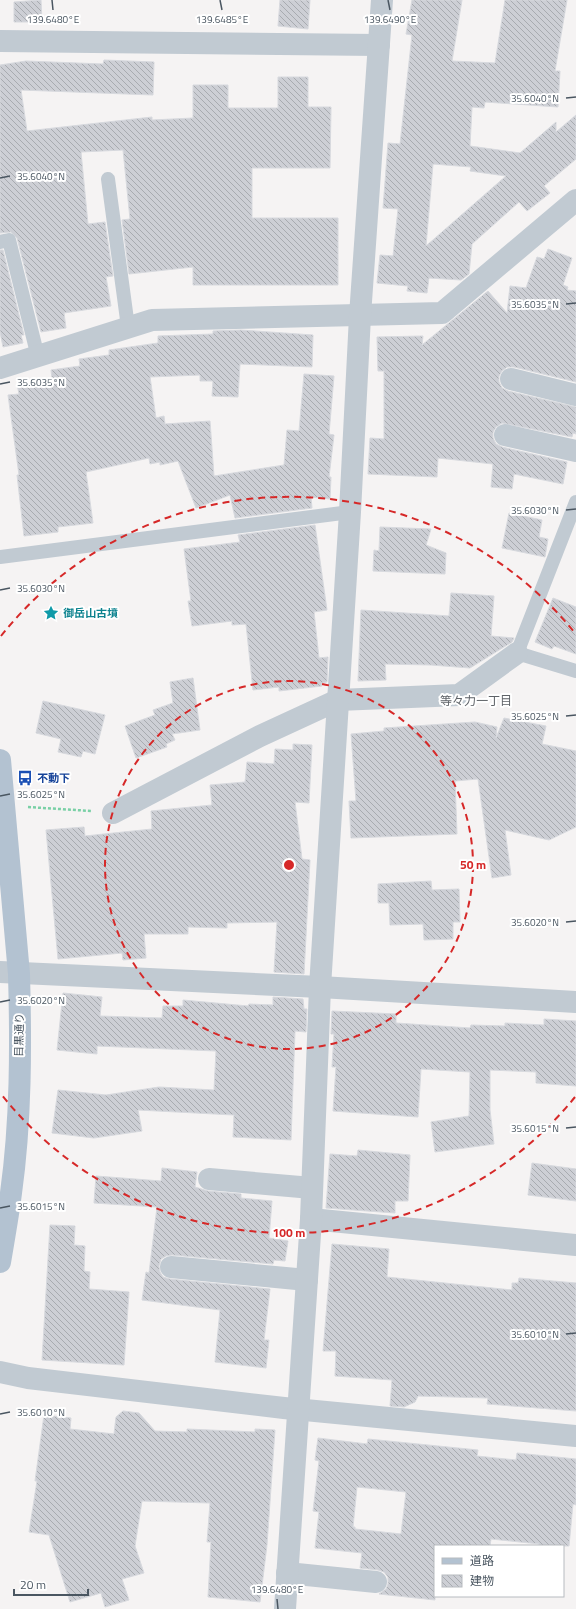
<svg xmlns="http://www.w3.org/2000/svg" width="576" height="1609" viewBox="0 0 576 1609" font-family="'Titillium Web','Noto Sans JP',sans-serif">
<defs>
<pattern id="building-back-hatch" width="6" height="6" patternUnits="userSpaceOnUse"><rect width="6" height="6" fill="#cdcfd5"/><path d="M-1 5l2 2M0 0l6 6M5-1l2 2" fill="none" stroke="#a8abb0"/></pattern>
</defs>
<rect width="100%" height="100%" fill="#f5f3f3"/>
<!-- building -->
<g fill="url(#building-back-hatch)" stroke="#d7d9de" fill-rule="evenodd">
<polygon points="41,0 42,22 14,22 14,2"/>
<polygon points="280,0 310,0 308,29 278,26"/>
<path d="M412,0H462L452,61L495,63L505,0H567L555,71H560L558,107L485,102L484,108L472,107L470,146L520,153L556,122V132L576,115V159L544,186L550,193L527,211L519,202L472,244L469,274L461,280L429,278L427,293L407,291L408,286L377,283L380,255L393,256L398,209L383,208L388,143L400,144L412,35L406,34ZM433,164L471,167L470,171L506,176L426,246Z"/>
<polygon points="104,60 154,62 153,95 21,90 27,131 152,117 152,120 193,118 193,85 228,85 228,108 278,108 278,77 308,77 308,107 331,107 330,168 252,168 252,218 338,218 338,285 193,285 193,267 129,274 122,220 130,219 123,150 81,152 88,224 105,222 113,276 106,277 111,306 64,313 66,328 41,332 17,238 11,232 0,233 0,65 26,61 103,64"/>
<polygon points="548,249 572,258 563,285 568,287 567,290 576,291 576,382 514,367 507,367 502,371 499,376 499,382 502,388 508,391 576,407 576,434 573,433 572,437 502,423 496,427 493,432 493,438 496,444 502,447 567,462 563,484 514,474 512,489 491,487 493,464 438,458 437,477 368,474 370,438 384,439 384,371 378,371 377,337 423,336 422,345 488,291 507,313 510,286 526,288 537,257 544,259"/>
<polygon points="0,250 3,250 24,335 21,335 23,343 3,347 0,332"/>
<polygon points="241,330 313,335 312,367 240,364 238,397 212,396 213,381 200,381 200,375 150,377 156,418 164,416 165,424 210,421 214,476 284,465 287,430 299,431 304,374 334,376 329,434 334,435 329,477 331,477 330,499 311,497 312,508 235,518 230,495 196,508 178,461 160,465 160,462 150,464 149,458 86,472 93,523 58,527 58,532 24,536 17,475 19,475 8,395 19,394 17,384 52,379 51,370 80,366 79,359 109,355 109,350 158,343 158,336 213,334 213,331"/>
<polygon points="509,513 542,520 539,537 548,539 545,557 502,548"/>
<polygon points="315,525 327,610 314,612 319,658 328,657 327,682 322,683 322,686 279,691 279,687 253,690 246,624 232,625 232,621 192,626 188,601 191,601 184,549 240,542 238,535"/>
<polygon points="380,527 431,529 426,545 446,553 445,574 373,571 374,550 379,551"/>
<polygon points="451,593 494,596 491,636 514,638 512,642 470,668 431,665 385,664 386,680 358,681 361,610 449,616"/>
<polygon points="553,598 576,607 576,654 554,646 552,649 535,642"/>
<polygon points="193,678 200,730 172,734 175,740 166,744 167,747 136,758 125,726 155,715 153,710 173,703 170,682"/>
<polygon points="43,701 105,715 95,754 83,751 81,757 58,752 61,739 36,733"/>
<polygon points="504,718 546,726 542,744 576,751 576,827 549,840 505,830 511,875 492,878 478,779 455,781 457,834 351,838 349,801 356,801 351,734 384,731 384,728 475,722 497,727 496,738"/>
<polygon points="293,744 312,745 309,803 295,802 302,859 310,860 304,974 274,972 277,922 227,923 227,928 188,927 188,934 144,934 146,958 123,960 122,953 58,959 46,830 84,827 85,836 152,829 151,811 212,805 210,785 245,782 247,762 274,764 275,749 293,750"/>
<polygon points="431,881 432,890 459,889 460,922 453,922 453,939 424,940 423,924 390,925 389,903 378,903 378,884"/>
<polygon points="63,993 102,997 100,1016 162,1018 163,1006 183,1006 183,1000 248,1006 249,1004 273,1005 273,997 303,999 304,1009 307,1009 306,1032 295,1031 291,1140 233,1137 234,1115 138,1110 142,1131 94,1138 52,1133 58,1090 106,1095 159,1087 214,1090 216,1051 97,1046 97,1054 57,1050"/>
<polygon points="332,1011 396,1014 396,1023 470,1028 471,1025 505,1026 505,1023 544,1025 544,1019 576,1021 576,1086 536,1083 536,1072 490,1070 490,1110 494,1144 435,1152 431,1122 469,1116 470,1072 421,1069 418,1117 333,1111 336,1067 332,1067 334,1034 331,1034"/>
<polygon points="358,1150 410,1155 408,1201 395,1201 395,1213 326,1208 330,1154 357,1156"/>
<polygon points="532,1163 576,1169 576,1201 528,1195"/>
<polygon points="162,1168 197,1172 195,1187 208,1191 241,1194 241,1198 272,1201 269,1238 288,1241 285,1261 274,1260 273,1264 172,1255 166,1256 161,1259 159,1266 160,1272 163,1277 170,1279 270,1289 264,1340 269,1340 266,1368 215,1362 220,1310 142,1300 146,1272 149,1273 157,1207 94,1203 96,1176 161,1181"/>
<polygon points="50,1225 75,1226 74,1245 85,1246 84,1271 90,1272 89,1289 129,1292 124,1365 42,1360"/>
<polygon points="332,1244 389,1249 387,1277 512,1290 512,1283 518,1283 519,1278 576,1283 576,1411 487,1404 488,1398 418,1396 415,1402 404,1407 390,1406 392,1380 335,1376 336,1351 323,1351"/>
<polygon points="123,1411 139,1413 155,1431 187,1432 187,1429 255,1432 255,1429 275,1430 267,1545 260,1602 208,1597 211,1542 207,1542 210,1503 142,1501 135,1546 144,1573 122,1579 129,1600 105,1607 101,1593 70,1602 49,1535 29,1532 37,1481 35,1481 44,1415 71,1418 70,1429 114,1434 116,1417"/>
<path d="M318,1438L367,1444L368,1439L478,1450L477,1456L516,1460L517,1453L576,1459V1505L573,1504L569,1546H539V1544L491,1539L490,1546H435V1600L379,1594L386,1589L388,1584V1577L384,1572L378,1570L360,1568L362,1553L315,1548L319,1512L313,1511L319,1461L315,1460ZM357,1487L406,1492L401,1534L355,1529V1527H353Z"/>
</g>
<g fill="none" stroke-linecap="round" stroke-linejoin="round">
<!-- path -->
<polyline stroke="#7ad0a6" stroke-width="2.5" stroke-dasharray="3 2" stroke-linecap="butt" points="28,807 91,811"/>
<!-- lane -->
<g stroke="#c1cad2" stroke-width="14">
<polyline points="108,179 128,327"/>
<polyline points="0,242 9,240 38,357"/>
<polyline points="576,502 517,653 576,671"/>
<polyline points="0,557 350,512"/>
</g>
<!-- street -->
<g stroke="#c1cad2" stroke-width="22">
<polyline points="0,41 379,45"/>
<polyline points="0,368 152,320 442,313 576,200"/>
<polyline points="511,379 576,395"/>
<polyline points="505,435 576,451"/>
<polyline points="113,813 260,736 338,700 459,695 517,653"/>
<polyline points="0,972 320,987 576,1002"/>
<polyline points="209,1179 312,1188"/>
<polyline points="311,1219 576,1245"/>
<polyline points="171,1267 307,1280"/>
<polyline points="0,1372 28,1378 284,1408 576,1436"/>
<polyline points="287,1573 376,1582"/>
<polyline points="285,1609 311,1219 320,987 350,512 360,316 382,0"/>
</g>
<!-- primary -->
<path stroke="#b3c2d1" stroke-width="22" d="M0,760L19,974C21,1046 21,1121 11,1193C8,1216 4,1239 0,1262"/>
</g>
<!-- ticks -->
<path fill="none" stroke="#4a5661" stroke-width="1.5" d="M52,0L53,10M220,0L222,10M388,0L390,10M566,98L576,97M0,178L10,176M566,304L576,303M0,384L10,382M566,510L576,509M0,590L10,588M566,716L576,715M0,796L10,794M566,922L576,921M0,1002L10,1000M566,1128L576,1127M0,1208L10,1206M566,1334L576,1333M0,1414L10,1412M277,1599L278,1609"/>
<!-- distance rings -->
<g fill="none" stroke="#d62828" stroke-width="2" stroke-dasharray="7 5">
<circle cx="289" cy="865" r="184"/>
<path d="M575 1097A368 368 0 0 1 1 1094M1 636A368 368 0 0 1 575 633"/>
</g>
<!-- icons -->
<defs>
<g id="sight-bare" transform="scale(1.2)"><path d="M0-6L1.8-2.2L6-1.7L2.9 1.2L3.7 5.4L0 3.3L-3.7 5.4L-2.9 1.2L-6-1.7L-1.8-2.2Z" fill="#0f9aa8" stroke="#fff" stroke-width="2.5" paint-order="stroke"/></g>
<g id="bus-bare" transform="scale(1.2)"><path d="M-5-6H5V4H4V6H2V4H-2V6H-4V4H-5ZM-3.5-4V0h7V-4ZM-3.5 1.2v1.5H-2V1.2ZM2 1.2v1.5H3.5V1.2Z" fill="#1a4fb4" stroke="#fff" stroke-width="2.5" paint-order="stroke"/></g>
</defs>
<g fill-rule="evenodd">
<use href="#sight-bare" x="51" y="613"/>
<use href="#bus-bare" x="25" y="778"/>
</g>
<g text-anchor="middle" stroke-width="4" stroke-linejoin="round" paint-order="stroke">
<!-- culture labels -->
<g font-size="11" font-weight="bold" fill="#0d838f" stroke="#fff" text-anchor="start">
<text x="63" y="617">御岳山古墳</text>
</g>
<!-- transit labels -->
<g font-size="11" font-weight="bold" fill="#164399" stroke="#fff" text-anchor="start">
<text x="37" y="782">不動下</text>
</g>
<!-- street labels -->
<g font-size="11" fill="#4a5661" stroke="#fff">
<text transform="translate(19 1035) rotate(-89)" y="4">目黒通り</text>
</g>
<!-- neighbourhood labels -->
<g font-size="12" fill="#5f6368" stroke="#fff">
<text x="476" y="705">等々力一丁目</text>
</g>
</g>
<g font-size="10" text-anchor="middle" fill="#4a5661" stroke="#fff" stroke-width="4" stroke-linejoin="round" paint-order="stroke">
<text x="53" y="23">139.6480°E</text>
<text x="222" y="23">139.6485°E</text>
<text x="390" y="23">139.6490°E</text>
<text x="535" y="102">35.6040°N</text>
<text x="41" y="180">35.6040°N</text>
<text x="535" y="308">35.6035°N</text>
<text x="41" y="386">35.6035°N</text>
<text x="535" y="514">35.6030°N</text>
<text x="41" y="592">35.6030°N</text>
<text x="535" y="720">35.6025°N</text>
<text x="41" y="798">35.6025°N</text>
<text x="535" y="926">35.6020°N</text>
<text x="41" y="1004">35.6020°N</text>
<text x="535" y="1132">35.6015°N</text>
<text x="41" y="1210">35.6015°N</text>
<text x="535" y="1338">35.6010°N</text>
<text x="41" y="1416">35.6010°N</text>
<text x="277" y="1593">139.6480°E</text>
</g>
<circle cx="289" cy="865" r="6" fill="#d62828" stroke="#fff" stroke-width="2"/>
<g font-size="12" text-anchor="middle" font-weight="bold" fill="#d62828" stroke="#fff" stroke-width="4" stroke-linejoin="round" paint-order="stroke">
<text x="473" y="869">50 m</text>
<text x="289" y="1237">100 m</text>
</g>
<!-- legend -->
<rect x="434" y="1545" width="130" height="52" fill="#ffffff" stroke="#b7bbc0"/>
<rect x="442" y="1558" width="20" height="6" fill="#b3c2d1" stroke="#b7bbc0"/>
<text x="470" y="1565" font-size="12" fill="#4a5661">道路</text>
<rect x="442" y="1575" width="20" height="12" fill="url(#building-back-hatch)" stroke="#b7bbc0"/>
<text x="470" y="1585" font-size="12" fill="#4a5661">建物</text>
<!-- scale -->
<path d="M14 1589v6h74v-6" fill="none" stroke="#4a5661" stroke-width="2"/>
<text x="20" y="1589" font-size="12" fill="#4a5661" stroke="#ffffff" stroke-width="3" paint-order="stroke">20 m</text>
</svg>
